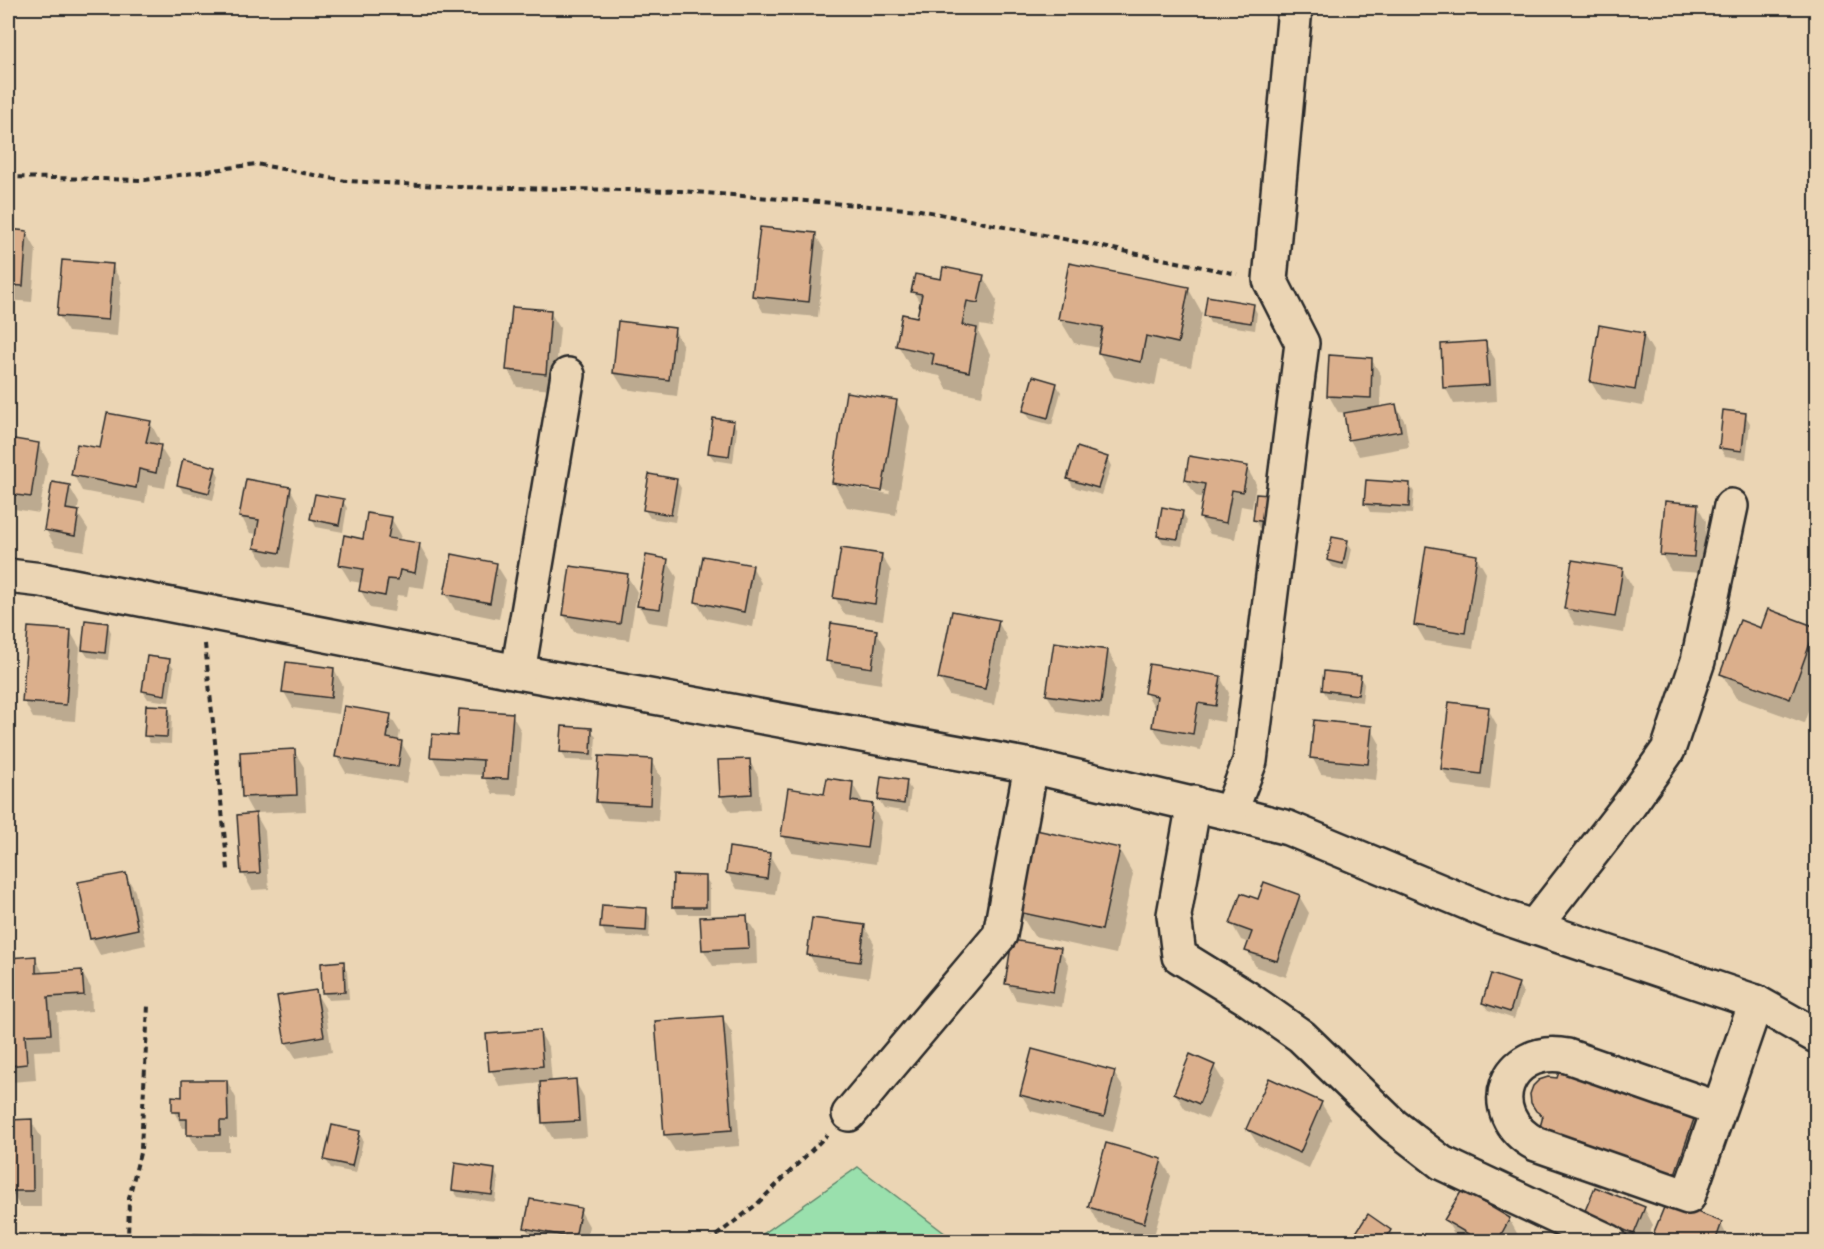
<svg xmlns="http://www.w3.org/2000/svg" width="1824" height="1249" viewBox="0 0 1824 1249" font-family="'Playpen Sans',sans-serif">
<rect width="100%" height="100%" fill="#ebd5b4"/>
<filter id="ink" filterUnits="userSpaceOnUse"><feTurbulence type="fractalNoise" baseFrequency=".0167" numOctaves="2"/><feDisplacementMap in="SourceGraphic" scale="12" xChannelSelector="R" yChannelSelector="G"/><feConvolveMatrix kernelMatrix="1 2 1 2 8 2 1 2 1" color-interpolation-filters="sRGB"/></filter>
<g filter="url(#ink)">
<!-- green -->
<polygon fill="#9ae0ad" stroke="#62866c" stroke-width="1.5" points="858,1167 955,1241 753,1241"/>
<!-- shadow -->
<g fill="#0003" fill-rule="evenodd">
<polygon points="8,231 27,233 36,249 32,302 8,300"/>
<polygon points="815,234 825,251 818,317 763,312 754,295"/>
<polygon points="112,265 121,282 117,336 68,332 59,316"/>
<polygon points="983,277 997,301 992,327 980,325 979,333 990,354 982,396 947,389 940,376 912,370 898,345 918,318 921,305 913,291 942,281"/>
<polygon points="1188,288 1202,313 1191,367 1160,360 1155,386 1114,377 1099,353 1100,348 1074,343 1059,318"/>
<polygon points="1253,305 1257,313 1255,330 1210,323 1206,315"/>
<polygon points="550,312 560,328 554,390 517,387 508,370"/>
<polygon points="674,329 683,346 677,396 624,389 614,373"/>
<polygon points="1643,334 1653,351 1643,406 1601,399 1591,382"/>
<polygon points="1485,343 1495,359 1497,401 1454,404 1445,387"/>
<polygon points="1371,359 1381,375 1380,409 1396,406 1405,422 1409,447 1359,456 1350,440 1345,413 1338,412 1329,396"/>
<polygon points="1056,384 1061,392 1052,425 1030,419 1025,411"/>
<path d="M896,401L910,426L896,515L847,507L833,482ZM849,484L890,491L889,494L849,487Z"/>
<polygon points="1745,415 1750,423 1746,459 1725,456 1720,448"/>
<polygon points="150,422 159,439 158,446 160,447 170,463 165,488 148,485 145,503 82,491 73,474 102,450"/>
<polygon points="733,422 737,430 733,463 714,460 709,453"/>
<polygon points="8,440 38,444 48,461 39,513 8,508"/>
<polygon points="1107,458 1111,466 1102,495 1073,487 1069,479"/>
<polygon points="215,468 219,476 213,500 183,492 179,485"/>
<polygon points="1247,468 1256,484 1252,508 1241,506 1235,539 1210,534 1200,518 1204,498 1196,496 1186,480"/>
<polygon points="676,480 681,488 675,522 650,518 645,510"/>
<polygon points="1367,482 1409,484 1414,492 1412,514 1370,512 1366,504"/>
<polygon points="69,486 79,503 77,512 88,529 84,551 55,546 46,530"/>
<polygon points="290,488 299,505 289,568 265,565 255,548 258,534 250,533 241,516"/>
<polygon points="1257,495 1270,529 1259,528 1255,520"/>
<polygon points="343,501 347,508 343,532 316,527 312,519"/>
<polygon points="1697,505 1706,521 1703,573 1671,571 1662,555"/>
<polygon points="1182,512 1187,520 1182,546 1163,543 1158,535"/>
<polygon points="391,518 401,535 399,541 419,544 429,561 424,588 409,586 407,596 397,595 394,612 370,608 361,591 362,583 350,581 340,565"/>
<polygon points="1347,541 1352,549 1347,571 1333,567 1328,560"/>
<polygon points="881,555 891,571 883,620 844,614 835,597"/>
<polygon points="1476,556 1486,573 1473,648 1425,641 1415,624"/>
<polygon points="667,561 677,577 669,625 648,622 639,605"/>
<polygon points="496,564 506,580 499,619 455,610 446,594"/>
<polygon points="752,566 761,583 753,627 706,618 696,602"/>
<polygon points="1622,569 1632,586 1624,633 1575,625 1566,609"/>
<polygon points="627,576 637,592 629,640 574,632 564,615"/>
<polygon points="1769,611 1816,630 1816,689 1804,723 1736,698 1722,674 1762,629"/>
<polygon points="998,622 1007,638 994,705 949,695 940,679"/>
<polygon points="107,624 111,632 108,660 88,657 83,650"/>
<polygon points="70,631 80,648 75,721 33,718 24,701"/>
<polygon points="876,631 886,647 881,684 837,677 828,661"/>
<polygon points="1108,651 1117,667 1109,719 1057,711 1047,695"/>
<polygon points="169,661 174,668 169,702 148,699 143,691"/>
<polygon points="334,669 343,686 339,714 293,708 284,692"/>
<polygon points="1220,677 1229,693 1224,722 1207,719 1201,750 1163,743 1153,727 1156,710 1146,693"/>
<polygon points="1360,677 1364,684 1362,702 1328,698 1323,690"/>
<polygon points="168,708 172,715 171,744 150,743 146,735"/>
<polygon points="1488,709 1497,725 1490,790 1452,785 1442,769"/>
<polygon points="512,715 521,731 517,795 493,794 483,775 441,773 432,756 458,737"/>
<polygon points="390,716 400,732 398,742 401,742 411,759 407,783 346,773 337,757"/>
<polygon points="1371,728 1380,744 1376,780 1321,774 1312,757"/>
<polygon points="591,730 596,737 594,761 566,760 562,752"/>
<polygon points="294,751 304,767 306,811 255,813 265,831 269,889 252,890 243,873 254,815 244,797"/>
<polygon points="749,760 758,776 760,810 731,812 721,796"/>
<polygon points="651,761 661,777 658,821 607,818 598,802"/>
<polygon points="906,782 911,790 908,812 884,808 879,800"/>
<polygon points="852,783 862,800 861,804 872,805 881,822 876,864 792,852 782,835 826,795"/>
<polygon points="1119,849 1133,874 1116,954 1034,936 1019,912"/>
<polygon points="769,854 779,871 775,894 737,889 727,872"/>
<polygon points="125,874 135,891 146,945 100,955 91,938"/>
<polygon points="705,877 710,885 710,914 678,914 674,906"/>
<polygon points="1299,896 1309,913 1286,977 1256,967 1247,950 1249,943 1241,940 1232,924 1259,901"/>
<polygon points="646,909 650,917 649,938 606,936 602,928"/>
<polygon points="746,917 756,933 757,964 713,966 703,949"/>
<polygon points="864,926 874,943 869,978 818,971 809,954"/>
<polygon points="1060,949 1069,966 1062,1007 1016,1000 1007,983"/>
<polygon points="35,958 44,974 81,971 91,988 92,1011 57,1013 59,1050 34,1051 36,1080 11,1082 8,1076 8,960"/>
<polygon points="343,963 347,971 349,999 328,1000 324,993"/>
<polygon points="1518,984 1523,992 1514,1019 1488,1010 1483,1003"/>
<polygon points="315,991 325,1008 332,1052 296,1058 286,1042"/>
<polygon points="722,1017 732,1033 740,1146 675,1151 665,1135"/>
<polygon points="539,1031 549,1048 552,1083 575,1081 584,1097 587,1137 553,1139 544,1123 541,1083 500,1087 491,1070"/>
<polygon points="1214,1066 1224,1082 1208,1119 1185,1109 1175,1093"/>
<polygon points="1114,1073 1124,1089 1113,1132 1031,1111 1021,1094"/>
<polygon points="227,1081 236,1098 237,1137 229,1137 229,1151 198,1151 186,1128 183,1128 174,1112 184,1098"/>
<polygon points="1321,1103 1331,1119 1309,1168 1258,1145 1248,1129"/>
<polygon points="1532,1103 1695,1115 1714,1147 1693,1205 1560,1158 1541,1126 1543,1121"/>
<polygon points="31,1121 41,1137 41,1207 20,1207 11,1191"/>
<polygon points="359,1133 363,1140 356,1173 331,1168 326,1160"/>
<polygon points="1161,1160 1171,1176 1153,1239 1099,1224 1090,1207"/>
<polygon points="494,1170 498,1178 495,1202 458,1197 453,1190"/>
<polygon points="1644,1208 1653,1225 1646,1242 1624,1242 1595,1230"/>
<polygon points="580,1210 589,1226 586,1242 534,1242 526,1228"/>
<polygon points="1509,1219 1518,1235 1515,1242 1464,1242 1456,1237 1446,1220"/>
<polygon points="1721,1224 1730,1242 1656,1242 1653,1237"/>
<polygon points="1390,1231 1396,1242 1352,1242"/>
</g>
<!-- building -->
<g fill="#dbaf8c" stroke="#2b2b2b" stroke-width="1.5">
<polygon points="760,227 816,233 809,302 752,296"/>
<polygon points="8,229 27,231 23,286 8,285"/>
<polygon points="62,260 113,264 108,320 57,316"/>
<polygon points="1069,263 1189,287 1178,343 1146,336 1141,362 1098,353 1103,327 1058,319"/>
<polygon points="943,267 984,275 978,303 967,301 962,325 977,328 969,372 932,364 934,354 896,346 902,314 917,317 922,294 911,292 915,274 941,279"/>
<polygon points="1207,296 1254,304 1251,323 1204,316"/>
<polygon points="512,307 551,310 546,374 506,370"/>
<polygon points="618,321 675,328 669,380 613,373"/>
<polygon points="1599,325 1644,333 1635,390 1590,382"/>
<polygon points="1486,341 1489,385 1443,388 1441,344"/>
<polygon points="1329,355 1372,358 1371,398 1327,396"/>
<polygon points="1033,376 1057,383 1048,418 1023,411"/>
<polygon points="846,392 897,400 882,491 832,483"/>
<polygon points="1396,404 1401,431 1348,440 1344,413"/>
<polygon points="1723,410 1746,413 1742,451 1719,448"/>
<polygon points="107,413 151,421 146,442 161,445 156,473 139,469 136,488 71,475 77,444 100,448"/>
<polygon points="713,418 734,421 729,456 708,453"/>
<polygon points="8,438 39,443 31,497 8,494"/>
<polygon points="1077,447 1108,457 1098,488 1067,479"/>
<polygon points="1189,456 1248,466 1243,492 1232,490 1226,523 1199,518 1205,484 1185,480"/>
<polygon points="183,459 216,467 209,493 177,485"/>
<polygon points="649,474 677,479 671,515 643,510"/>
<polygon points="246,479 291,487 280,553 254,548 259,520 239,517"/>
<polygon points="1366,480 1410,483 1409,507 1364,504"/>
<polygon points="52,482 70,485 66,509 79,511 75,536 44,530"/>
<polygon points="315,494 344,499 339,525 310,519"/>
<polygon points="1256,494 1269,495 1266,522 1253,520"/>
<polygon points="1665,501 1698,504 1694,557 1660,555"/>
<polygon points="1162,507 1183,511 1178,539 1157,536"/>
<polygon points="367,513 392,517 388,538 420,543 415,573 400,570 398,580 388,579 385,596 359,591 363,569 339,565 344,535 363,539"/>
<polygon points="1332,537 1348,540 1343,564 1327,560"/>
<polygon points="1426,546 1477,555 1465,633 1414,625"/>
<polygon points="841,548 882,554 875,604 833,598"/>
<polygon points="452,554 497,563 490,603 444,594"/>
<polygon points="646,555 668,559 660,609 637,606"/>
<polygon points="703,556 753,565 744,612 695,602"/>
<polygon points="1572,560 1623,568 1615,617 1564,609"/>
<polygon points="570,566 628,574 620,624 563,615"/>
<polygon points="1768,609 1816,627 1790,699 1720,674 1740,620 1761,628"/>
<polygon points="952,611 999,620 985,689 938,679"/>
<polygon points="85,620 108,623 105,653 82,650"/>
<polygon points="831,623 877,630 872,668 826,661"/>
<polygon points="28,627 71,630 66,705 22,702"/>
<polygon points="1054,642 1108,650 1101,703 1046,695"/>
<polygon points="147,656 170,659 165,695 142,691"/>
<polygon points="286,662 334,668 331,698 282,692"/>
<polygon points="1149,664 1221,676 1216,706 1198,703 1193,734 1152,727 1157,696 1144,693"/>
<polygon points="1324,671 1361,675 1358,695 1322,690"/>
<polygon points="1449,702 1489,707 1481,774 1441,769"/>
<polygon points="146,705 169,706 167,737 144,736"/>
<polygon points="344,706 391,714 387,738 402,741 398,767 335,757"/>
<polygon points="459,709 513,713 508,779 482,778 483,760 430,757 432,734 457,736"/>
<polygon points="1314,720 1372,726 1368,764 1310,758"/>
<polygon points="562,726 592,728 591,754 560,752"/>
<polygon points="295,749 297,795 242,797 240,752"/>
<polygon points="599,756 652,759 650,805 596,802"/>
<polygon points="750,759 752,794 720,796 718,760"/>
<polygon points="881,776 907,780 904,804 878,800"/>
<polygon points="827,778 853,782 851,801 873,804 867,848 781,836 788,788 824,794"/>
<polygon points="256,813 260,873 241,874 237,815"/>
<polygon points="1036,830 1120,848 1102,930 1018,912"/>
<polygon points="729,847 770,853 767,879 726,873"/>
<polygon points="126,873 138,929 90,939 78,882"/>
<polygon points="673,875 706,876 706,907 672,907"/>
<polygon points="1264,882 1300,895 1277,961 1245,951 1252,932 1230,924 1241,893 1258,899"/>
<polygon points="602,905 647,908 646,931 600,928"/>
<polygon points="747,915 749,948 702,950 700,917"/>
<polygon points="812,918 865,925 860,962 807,955"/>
<polygon points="1012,940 1061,948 1053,992 1005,984"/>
<polygon points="36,956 36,973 82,970 84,995 48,997 51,1034 25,1035 27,1064 8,1066 8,958"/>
<polygon points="344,961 345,992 322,993 321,963"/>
<polygon points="1491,974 1519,983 1510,1012 1482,1003"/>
<polygon points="316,990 324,1036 285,1043 277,996"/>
<polygon points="723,1016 732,1130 664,1135 655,1021"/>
<polygon points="540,1030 543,1066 489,1071 486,1034"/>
<polygon points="1032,1049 1115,1071 1104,1117 1020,1095"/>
<polygon points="1190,1054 1215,1065 1199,1104 1174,1093"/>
<polygon points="1561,1066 1696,1113 1675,1174 1540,1127 1543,1116 1536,1111 1531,1103 1530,1094 1533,1086 1539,1080 1548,1077 1557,1078"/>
<polygon points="1269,1078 1322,1102 1300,1153 1246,1129"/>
<polygon points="576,1079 579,1121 542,1123 540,1082"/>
<polygon points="182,1080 227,1080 228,1121 220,1121 220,1135 187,1135 187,1119 180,1119 180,1112 172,1112 172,1096 182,1097"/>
<polygon points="32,1119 33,1191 9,1191 9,1120"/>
<polygon points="332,1125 360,1131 352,1166 324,1160"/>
<polygon points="1106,1143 1162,1159 1144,1223 1088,1207"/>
<polygon points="455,1163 495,1169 492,1195 452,1190"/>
<polygon points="1595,1187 1645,1207 1634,1234 1584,1213"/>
<polygon points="1462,1190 1510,1218 1497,1242 1482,1242 1444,1220"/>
<polygon points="530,1199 581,1208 575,1238 524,1228"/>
<polygon points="1667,1200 1722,1222 1715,1242 1662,1242 1652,1237"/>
<polygon points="1368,1214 1391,1230 1384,1242 1350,1242"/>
<polygon points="194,1234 221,1235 220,1242 194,1242"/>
</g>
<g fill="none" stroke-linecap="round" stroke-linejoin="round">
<!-- minor casing -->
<g stroke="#2b2b2b" stroke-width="38">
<g id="minor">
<polyline points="8,576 42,580 518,672 1031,766 1230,813 1288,828 1497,915 1756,1002 1816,1036"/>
<polyline points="518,672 568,375"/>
<polyline points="1194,803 1174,915 1179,956 1247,998 1301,1036 1393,1125 1442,1163 1610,1242"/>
<polyline points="1230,813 1250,761 1302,343 1270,280 1295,8"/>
<polyline points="1534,927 1630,804 1668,750 1698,661 1731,506"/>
<path d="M1719,1109L1567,1056C1505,1044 1480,1114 1536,1144L1688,1197C1711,1132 1734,1067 1756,1002"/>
<polyline points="849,1114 1000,935 1031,766"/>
</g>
</g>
<!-- path -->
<g stroke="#2b2b2b" stroke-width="4" stroke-dasharray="6 4.5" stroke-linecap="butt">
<polyline points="8,177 145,180 256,164 346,181 459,187 681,191 920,210 1237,274"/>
<polyline points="205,644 228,870"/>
<polyline points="128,1242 129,1198 141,1149 148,1005"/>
<polyline points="708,1242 756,1205 827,1135"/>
</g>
<!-- minor -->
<use href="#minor" stroke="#ebd5b4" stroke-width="33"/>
</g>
</g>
<!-- margin -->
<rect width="1824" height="1249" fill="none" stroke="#ebd5b4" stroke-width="30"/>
<rect x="15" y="15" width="1794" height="1219" fill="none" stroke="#2b2b2b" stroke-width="2" filter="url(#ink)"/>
</svg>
